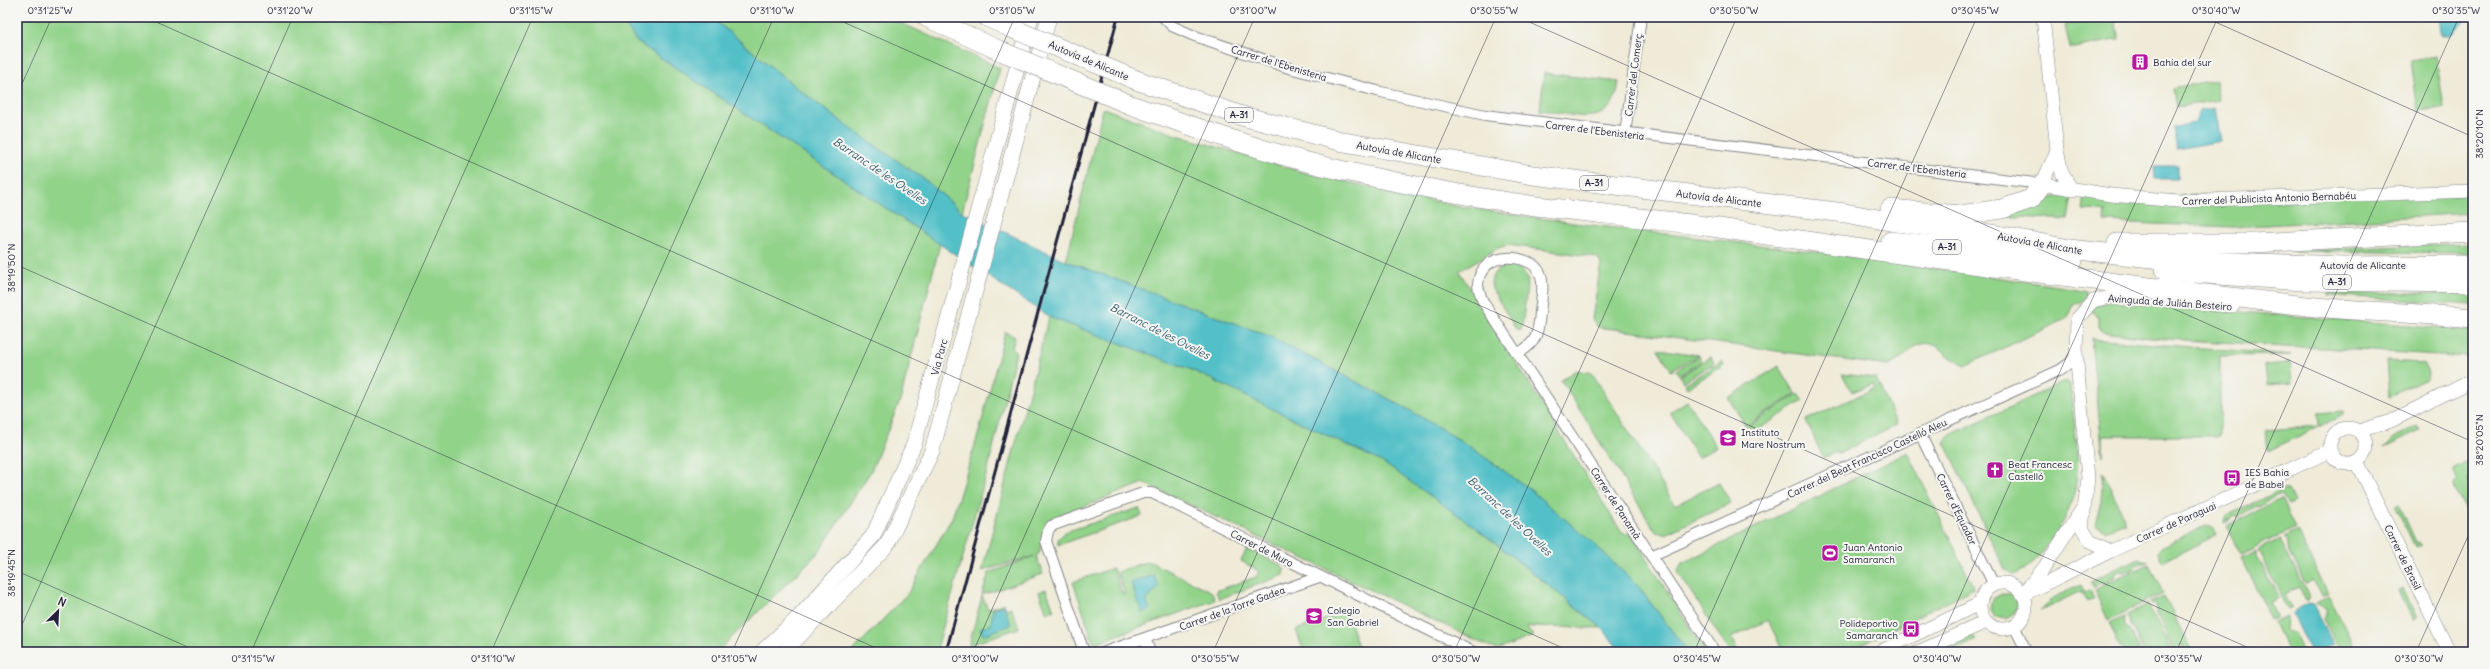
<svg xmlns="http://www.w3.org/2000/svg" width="2490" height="669" viewBox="0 0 2490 669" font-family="Delius,sans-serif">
<rect width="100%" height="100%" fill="#f6f6f2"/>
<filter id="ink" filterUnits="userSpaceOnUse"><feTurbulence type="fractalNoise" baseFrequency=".025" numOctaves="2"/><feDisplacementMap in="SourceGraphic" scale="8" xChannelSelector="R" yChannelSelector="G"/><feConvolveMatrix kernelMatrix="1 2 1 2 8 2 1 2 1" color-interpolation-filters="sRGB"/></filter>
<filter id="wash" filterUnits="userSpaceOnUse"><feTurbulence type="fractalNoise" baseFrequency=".012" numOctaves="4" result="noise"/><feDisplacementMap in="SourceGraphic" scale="16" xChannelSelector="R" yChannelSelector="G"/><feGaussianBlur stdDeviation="0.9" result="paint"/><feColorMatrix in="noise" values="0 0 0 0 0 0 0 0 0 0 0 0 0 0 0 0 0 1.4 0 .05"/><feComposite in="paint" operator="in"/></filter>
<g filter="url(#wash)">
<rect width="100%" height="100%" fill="#efebd8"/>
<!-- green -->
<g fill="#92d38a" stroke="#5a7a62">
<polygon points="17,17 620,17 637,42 940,244 900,401 871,471 819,552 717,652 17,652"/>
<polygon points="711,17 888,17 1000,68 962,212 925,180 854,131 798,89"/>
<polygon points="2104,17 2114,17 2119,39 2070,49 2065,25"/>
<polygon points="2436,56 2444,108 2418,111 2411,60"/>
<path d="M1544,73L1619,82C1612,132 1576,114 1540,110Z"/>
<polygon points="2215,80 2219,100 2176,107 2173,88"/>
<path d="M1103,108L1174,134L1302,172L1456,206L1574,223L1817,252L2072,288L2086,291L2087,295L2079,304L2074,303L2066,319L1967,365C1948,363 1939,337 1918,345C1905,350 1901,363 1888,366L1598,327L1592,319L1601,263L1597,257L1508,245L1498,248L1459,271L1622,533L1632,535L1705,652H1688L1637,585L1528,488L1463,442L1404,407L1269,336L1066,261Z"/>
<polygon points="2473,194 2473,213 2232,227 2104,222 2105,211 2082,210 2084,196"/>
<path d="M2072,195L2068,220L2002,216C2026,209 2047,195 2072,195Z"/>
<polygon points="2473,243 2473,253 2291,251"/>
<path d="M1506,265L1520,268L1528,278L1522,328L1520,331L1515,328L1492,289C1489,277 1495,269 1506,265Z"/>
<polygon points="2329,292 2473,294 2473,305 2329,295"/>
<path d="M2110,302L2473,330V357L2150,338L2103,332L2098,328C2098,318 2100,316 2090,310L2096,305Z"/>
<polygon points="1049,317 1190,369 1382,462 1447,505 1602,628 1527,627 1533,636 1497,650 1144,483 1049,520 1039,554 1036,555 1043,574 982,595 989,573 1034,556 982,571"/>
<polygon points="1005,332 1015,337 1012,348 1016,352 990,461 936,652 852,652 908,593 952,518 979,432"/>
<polygon points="2091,339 2291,355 2220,356 2220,436 2103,436 2103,456"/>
<polygon points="1658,349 1698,355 1671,370"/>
<polygon points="1699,356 1702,361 1679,375 1676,370"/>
<polygon points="1711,357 1714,363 1683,382 1680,376"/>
<polygon points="1722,361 1724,365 1687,388 1685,384"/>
<polygon points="2386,361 2423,363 2428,373 2427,379 2389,397"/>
<polygon points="2290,363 2292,383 2267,385 2265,365"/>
<polygon points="1779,366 1796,394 1746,426 1728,398"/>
<polygon points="1576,370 1592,373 1675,505 1719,483 1731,503 1665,534 1656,532 1561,380"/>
<polygon points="1842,374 1876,378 1897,425 1838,454 1837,452 1823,458 1806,420 1875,388 1873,384 1852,392"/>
<path d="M2066,381L2070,384C2076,448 2091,491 2047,546C2038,558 2027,571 2013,575L2005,569L1944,442L1950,435Z"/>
<polygon points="1798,394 1803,401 1754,432 1750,425"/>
<polygon points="1687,401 1716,447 1698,458 1670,412"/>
<polygon points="2343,411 2343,415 2268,451 2266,430 2319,426 2318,413"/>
<polygon points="2417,427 2420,431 2384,448 2394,438"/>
<polygon points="1908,452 1974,588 1846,652 1783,652 1768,620 1731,638 1738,652 1730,652 1678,572 1681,564"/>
<polygon points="2473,460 2473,490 2467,478 2473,492 2473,519 2470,520 2453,484 2458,481 2452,470"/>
<polygon points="2103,472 2126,523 2105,531 2095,524 2101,501"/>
<polygon points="2281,490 2289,490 2295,502 2288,505 2282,495 2275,496 2259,507 2255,506 2238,517 2234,516 2224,524 2225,518 2229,514"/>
<polygon points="2281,499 2295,528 2241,554 2226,526"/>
<polygon points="2399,504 2416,542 2419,541 2421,544 2415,547 2395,505"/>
<polygon points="1139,508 1142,516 1058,545 1058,539 1065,532"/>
<polygon points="2206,526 2211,527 2216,535 2162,562 2158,552 2161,547"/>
<polygon points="2297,531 2328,594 2322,596 2313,580 2305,583 2289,550 2287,541 2283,538"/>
<polygon points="2280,539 2310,599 2306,601 2299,587 2285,594 2292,608 2288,610 2258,550"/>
<polygon points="1247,549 1281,565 1285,569 1284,575 1219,599 1216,591 1256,577 1259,571 1241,561"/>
<polygon points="2255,551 2255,557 2261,563 2278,597 2269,601 2278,618 2272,620 2241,558"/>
<polygon points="2138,558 2148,561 2135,564 2135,568 2124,573 2120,572 2115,574 2114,578 2103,584 2097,583 2093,588 2090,581"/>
<polygon points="1148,561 1212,592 1215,600 1096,643 1093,641 1073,582 1113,568 1123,595 1125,594 1117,572"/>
<polygon points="2149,564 2163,593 2108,620 2094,590"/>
<polygon points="2081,585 2084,592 2089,590 2094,599 2087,602 2081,591 2041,610 2052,598"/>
<polygon points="1046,589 1054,610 1047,613 1039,592"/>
<polygon points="2403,589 2417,618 2413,620 2399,591"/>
<polygon points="2002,594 2013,595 2018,599 2017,610 2006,619 1995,617 1990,610 1992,599"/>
<polygon points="982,596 988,609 1004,603 1006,609 1011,607 1019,628 969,645"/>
<polygon points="2164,596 2192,652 2185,652 2182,644 2173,649 2157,614 2157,606 2150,602"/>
<path d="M2329,596L2357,652C2334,652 2333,636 2324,618L2328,610L2316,603Z"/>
<polygon points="2148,604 2172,652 2144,652 2126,615"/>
<polygon points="1346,612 1360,652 1304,652 1296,630"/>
<polygon points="2123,616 2124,627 2129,629 2141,652 2123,652 2109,623"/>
<polygon points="2287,617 2286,630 2294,633 2303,652 2288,652 2274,623"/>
<polygon points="1972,633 1977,640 1950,652 1926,652"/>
</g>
<!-- water -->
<g fill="#52c0c8" stroke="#3a7182">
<polygon points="620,17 711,17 798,89 854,131 925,180 962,212 1066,261 1269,336 1404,407 1463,442 1528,488 1593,543 1637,585 1688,652 1621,652 1602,628 1475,527 1382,462 1190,369 1049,317 637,42"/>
<polygon points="2439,17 2466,17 2466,19 2451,35 2443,35 2441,32"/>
<polygon points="2215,108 2221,141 2177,149 2173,128 2195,122 2199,111"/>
<polygon points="2154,166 2177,166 2177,179 2155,179"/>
<polygon points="1154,575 1159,588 1146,600 1150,610 1142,613 1131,583"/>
<polygon points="2308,603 2314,604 2333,644 2318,652 2311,652 2293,615 2297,609"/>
<polygon points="1004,605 1011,625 983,635 980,628 991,625 993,609"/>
</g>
</g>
<g filter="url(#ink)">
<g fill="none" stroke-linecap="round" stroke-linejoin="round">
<!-- minor casing -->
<g stroke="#88868a" stroke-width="12">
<g id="minor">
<polyline points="1163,17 1172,26 1192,35 1289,68 1381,92 1485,115 2042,184"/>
<polyline points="1625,134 1641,17"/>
<path d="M1519,353C1537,342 1538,334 1540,313C1541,301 1545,285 1540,273C1532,254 1481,248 1478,284C1478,289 1481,296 1483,302L1715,652"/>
<polyline points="1920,434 1994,585"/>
<polyline points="1651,556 2060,370 2070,363 2076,353"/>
<polyline points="2014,626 2027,652"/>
<polyline points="1145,638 1150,652"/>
<polyline points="1084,652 1046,541 1048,531 1051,526 1143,493 1152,493 1473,652"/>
<polyline points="1105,652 1319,577"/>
</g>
</g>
<!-- tertiary casing -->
<g stroke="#88868a" stroke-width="14">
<g id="tertiary">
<polyline points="2043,17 2057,150 2062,173 2072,190"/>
<polyline points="2057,150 2042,184 2111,195 2178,201 2473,191"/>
<circle cx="2348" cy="446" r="18"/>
<polyline points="2359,431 2391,421 2473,380"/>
<polyline points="2357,462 2449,652"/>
<polyline points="2111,551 2090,541 2082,528 2088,478 2076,353 2077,319 2093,301 2114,296 2233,306"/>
<circle cx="2003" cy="606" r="23"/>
<polyline points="2024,592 2044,568 2082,509"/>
<polyline points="2023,595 2111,551 2330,451"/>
<polyline points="1879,652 1979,604"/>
<polyline points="1918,652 1986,622"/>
</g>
</g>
<!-- secondary casing -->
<g stroke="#88868a" stroke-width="16">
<g id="secondary">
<polyline points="762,652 800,616 873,536 914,444 1031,17"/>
<polyline points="784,652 887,545 932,451 1049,17"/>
</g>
</g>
<!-- motorway casing -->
<g stroke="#88868a" stroke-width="20">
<g id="motorway">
<polyline points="926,17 1003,52"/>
<polyline points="987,17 1011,28"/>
<polyline points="1136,80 1242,116 1344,142 1533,175 1845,213 1889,221 1998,235 2069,249 2170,260 2344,266 2473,265"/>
<path d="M1131,105C1200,129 1269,154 1340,170C1403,184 1466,196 1529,205C1590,213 1651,218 1712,227C1913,257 2114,284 2316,307C2368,312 2421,313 2473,318"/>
<polyline points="1890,209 1960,215 2002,209 2031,199 2042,184"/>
<polyline points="1891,241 2073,261"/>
<polyline points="2117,243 2252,243 2473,232"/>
<polyline points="2165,271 2301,281 2473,283"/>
</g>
</g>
<!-- minor -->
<use href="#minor" stroke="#fff" stroke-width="10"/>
<!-- tertiary -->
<use href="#tertiary" stroke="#fff" stroke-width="13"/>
<!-- secondary -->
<use href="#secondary" stroke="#fff" stroke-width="15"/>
<!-- motorway -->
<use href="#motorway" stroke="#fff" stroke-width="19"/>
<!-- rail -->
<polyline stroke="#22223b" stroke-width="3" points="946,652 1118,17"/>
<!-- motorway-bridge casing -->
<g stroke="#88868a" stroke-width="20" stroke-linecap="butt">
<g id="motorway-bridge">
<polyline points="1011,28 1136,80"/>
<polyline points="1003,52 1131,105"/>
</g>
</g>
<!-- motorway-bridge -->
<use href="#motorway-bridge" stroke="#fff" stroke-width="19"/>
</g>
</g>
<!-- ticks -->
<path fill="none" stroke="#22223b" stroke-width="1" stroke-opacity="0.45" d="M145,17L1572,652M832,17L2258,652M1518,17L2473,442M2204,17L2473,137M17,95L52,17M17,265L885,652M17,571L199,652M17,636L293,17M251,652L533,17M491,652L774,17M732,652L1015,17M973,652L1255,17M1213,652L1496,17M1454,652L1737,17M1694,652L1977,17M1935,652L2218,17M2176,652L2459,17M2416,652L2473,525"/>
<!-- icons -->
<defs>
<g id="building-square" transform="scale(0.9)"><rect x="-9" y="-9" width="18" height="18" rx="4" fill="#b5179e" stroke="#f6f6f2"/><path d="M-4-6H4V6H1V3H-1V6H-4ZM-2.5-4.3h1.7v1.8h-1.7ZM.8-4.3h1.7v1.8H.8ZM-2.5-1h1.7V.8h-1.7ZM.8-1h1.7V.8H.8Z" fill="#fff"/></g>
<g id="school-square" transform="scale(0.9)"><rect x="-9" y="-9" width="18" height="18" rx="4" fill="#b5179e" stroke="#f6f6f2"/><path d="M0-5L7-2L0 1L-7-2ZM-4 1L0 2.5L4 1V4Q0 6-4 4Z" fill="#fff"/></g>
<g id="church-square" transform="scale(0.9)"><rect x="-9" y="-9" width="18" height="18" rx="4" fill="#b5179e" stroke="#f6f6f2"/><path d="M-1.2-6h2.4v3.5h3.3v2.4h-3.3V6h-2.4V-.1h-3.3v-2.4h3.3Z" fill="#fff"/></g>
<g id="bus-square" transform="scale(0.9)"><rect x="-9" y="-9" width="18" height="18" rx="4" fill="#b5179e" stroke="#f6f6f2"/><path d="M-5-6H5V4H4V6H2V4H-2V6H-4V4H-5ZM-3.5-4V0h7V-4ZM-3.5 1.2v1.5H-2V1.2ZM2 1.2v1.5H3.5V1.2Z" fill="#fff"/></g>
<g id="stadium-square" transform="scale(0.9)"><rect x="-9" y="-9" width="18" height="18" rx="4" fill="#b5179e" stroke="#f6f6f2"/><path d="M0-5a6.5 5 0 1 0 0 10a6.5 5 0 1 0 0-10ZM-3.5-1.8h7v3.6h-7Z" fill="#fff"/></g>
</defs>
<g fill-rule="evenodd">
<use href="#building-square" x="2140" y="62"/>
<use href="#school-square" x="1728" y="438"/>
<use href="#church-square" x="1995" y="470"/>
<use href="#bus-square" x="2232" y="478"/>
<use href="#stadium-square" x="1830" y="553"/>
<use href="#school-square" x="1314" y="616"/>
<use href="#bus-square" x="1911" y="629"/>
</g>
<g text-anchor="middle" stroke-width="4" stroke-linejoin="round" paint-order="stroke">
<!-- shield labels -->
<g fill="#f6f6f2" stroke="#626272" stroke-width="1">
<rect x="1225" y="108" width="28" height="14" rx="3"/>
<rect x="1580" y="176" width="28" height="14" rx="3"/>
<rect x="1933" y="240" width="28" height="14" rx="3"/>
<rect x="2323" y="275" width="28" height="14" rx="3"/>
</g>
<g font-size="9" font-weight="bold" fill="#22223b">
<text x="1239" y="118">A-31</text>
<text x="1594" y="186">A-31</text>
<text x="1947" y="250">A-31</text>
<text x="2337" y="285">A-31</text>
</g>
<!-- street labels -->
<g font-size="10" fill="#22223b" stroke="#f6f6f2">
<text transform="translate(1089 60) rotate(23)" y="4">Autovía de Alicante</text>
<text transform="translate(1279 63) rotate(17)" y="4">Carrer de l'Ebenisteria</text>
<text transform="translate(1633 75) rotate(-83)" y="4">Carrer del Comerç</text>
<text transform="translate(1595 130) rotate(7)" y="4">Carrer de l'Ebenisteria</text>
<text transform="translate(1399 152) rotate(10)" y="4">Autovía de Alicante</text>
<text transform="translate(1917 168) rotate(7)" y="4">Carrer de l'Ebenisteria</text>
<text transform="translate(1719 198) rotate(7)" y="4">Autovía de Alicante</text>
<text transform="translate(2269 198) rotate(-2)" y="4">Carrer del Publicista Antonio Bernabéu</text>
<text transform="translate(2040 243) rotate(10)" y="4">Autovía de Alicante</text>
<text x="2363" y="269">Autovía de Alicante</text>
<text transform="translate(2170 302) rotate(4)" y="4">Avinguda de Julián Besteiro</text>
<text transform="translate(939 357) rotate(-75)" y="4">Via Parc</text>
<text transform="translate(1867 458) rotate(-25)" y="4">Carrer del Beat Francisco Castelló Aleu</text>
<text transform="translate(1616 503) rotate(57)" y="4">Carrer de Panamà</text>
<text transform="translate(1957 509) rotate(64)" y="4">Carrer d'Equador</text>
<text transform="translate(2176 522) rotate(-24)" y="4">Carrer de Paraguai</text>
<text transform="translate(1262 548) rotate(27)" y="4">Carrer de Muro</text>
<text transform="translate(2403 557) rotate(64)" y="4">Carrer de Brasil</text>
<text transform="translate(1232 608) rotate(-20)" y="4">Carrer de la Torre Gadea</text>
</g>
<!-- poi labels -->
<g font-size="10" fill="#22223b" stroke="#f6f6f2" text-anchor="start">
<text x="2153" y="66">Bahía del sur</text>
<text x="1741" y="436">Instituto<tspan x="1741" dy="12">Mare Nostrum</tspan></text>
<text x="2008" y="468">Beat Francesc<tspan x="2008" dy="12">Castelló</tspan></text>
<text x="2245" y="476">IES Bahía<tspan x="2245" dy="12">de Babel</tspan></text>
<text x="1843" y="551">Juan Antonio<tspan x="1843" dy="12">Samaranch</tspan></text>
<text x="1327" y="614">Colegio<tspan x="1327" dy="12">San Gabriel</tspan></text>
<text x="1898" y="627" text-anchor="end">Polideportivo<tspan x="1898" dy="12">Samaranch</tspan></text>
</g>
<!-- water labels -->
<g font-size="11" font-style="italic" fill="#33596c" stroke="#f6f6f2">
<text transform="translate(880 171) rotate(34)" y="4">Barranc de les Ovelles</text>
<text transform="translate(1160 331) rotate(27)" y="4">Barranc de les Ovelles</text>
<text transform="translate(1510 516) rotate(43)" y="4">Barranc de les Ovelles</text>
</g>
</g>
<!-- margin -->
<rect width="2490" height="669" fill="none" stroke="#f6f6f2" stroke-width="44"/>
<!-- north arrow -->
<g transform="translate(58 611) rotate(24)" stroke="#f6f6f2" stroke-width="3" paint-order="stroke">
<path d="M0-3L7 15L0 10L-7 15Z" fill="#22223b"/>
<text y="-6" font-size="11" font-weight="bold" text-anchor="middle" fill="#22223b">N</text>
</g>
<rect x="22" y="22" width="2446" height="625" fill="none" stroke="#22223b" stroke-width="1.5"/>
<g font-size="10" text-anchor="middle" fill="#22223b">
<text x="50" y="14">0°31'25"W</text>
<text x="290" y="14">0°31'20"W</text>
<text x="531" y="14">0°31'15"W</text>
<text x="772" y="14">0°31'10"W</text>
<text x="1012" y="14">0°31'05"W</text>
<text x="1253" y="14">0°31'00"W</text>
<text x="1494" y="14">0°30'55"W</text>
<text x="1734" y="14">0°30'50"W</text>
<text x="1975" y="14">0°30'45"W</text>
<text x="2216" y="14">0°30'40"W</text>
<text x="2456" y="14">0°30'35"W</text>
<text transform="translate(2479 134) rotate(-90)" y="4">38°20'10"N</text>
<text transform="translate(11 268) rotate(-90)" y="4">38°19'50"N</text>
<text transform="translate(2479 440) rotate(-90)" y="4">38°20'05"N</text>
<text transform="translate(11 573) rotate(-90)" y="4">38°19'45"N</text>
<text x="253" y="662">0°31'15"W</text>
<text x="493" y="662">0°31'10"W</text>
<text x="734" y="662">0°31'05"W</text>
<text x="975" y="662">0°31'00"W</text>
<text x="1215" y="662">0°30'55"W</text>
<text x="1456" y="662">0°30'50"W</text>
<text x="1697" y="662">0°30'45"W</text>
<text x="1937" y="662">0°30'40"W</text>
<text x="2178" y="662">0°30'35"W</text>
<text x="2419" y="662">0°30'30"W</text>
</g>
</svg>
